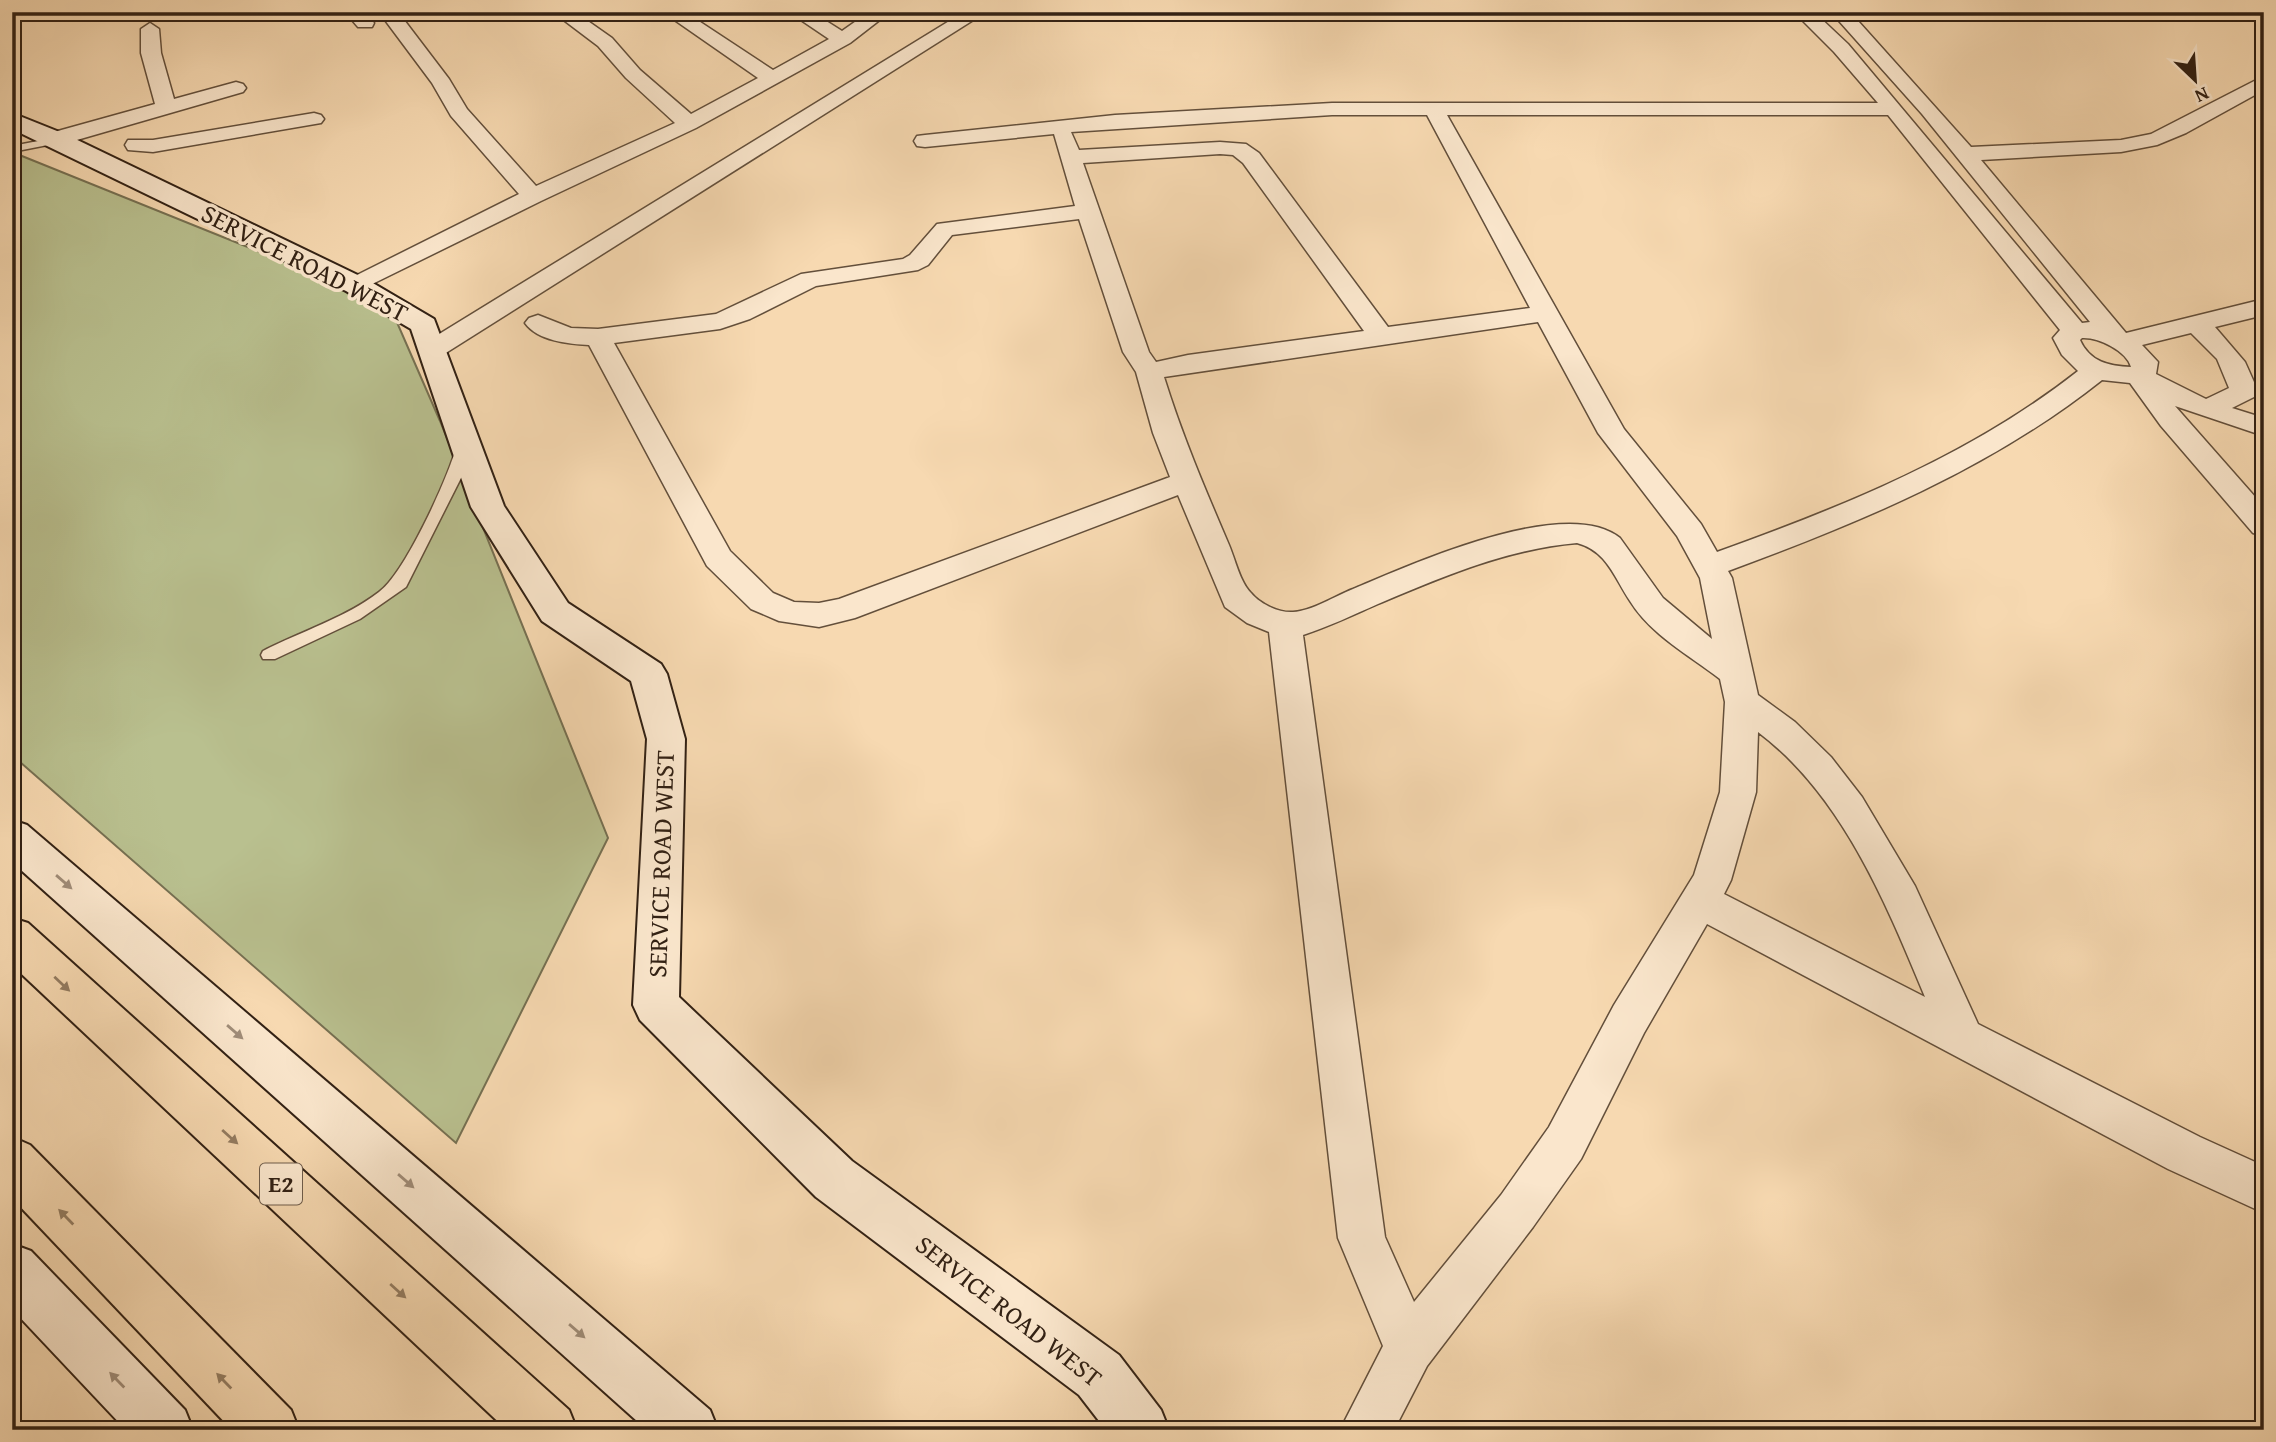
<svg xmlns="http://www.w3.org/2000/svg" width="2276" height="1442" viewBox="0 0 2276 1442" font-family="'Gentium Book Plus',serif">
<rect width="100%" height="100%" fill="#f7d9b1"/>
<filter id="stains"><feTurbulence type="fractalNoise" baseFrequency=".00286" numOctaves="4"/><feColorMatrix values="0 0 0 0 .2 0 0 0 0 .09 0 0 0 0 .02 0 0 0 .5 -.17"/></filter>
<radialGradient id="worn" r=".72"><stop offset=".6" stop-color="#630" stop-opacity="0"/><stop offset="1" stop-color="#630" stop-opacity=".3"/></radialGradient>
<!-- green -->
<polygon fill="#b9c08f" stroke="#767052" stroke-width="2" points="12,152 389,304 440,421 608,838 456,1143 12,755"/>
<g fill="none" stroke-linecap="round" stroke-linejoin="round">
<!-- lane casing -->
<g stroke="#634f3b" stroke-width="3">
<g id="lane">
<polygon points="59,137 63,138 63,142 12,152 12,146"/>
<path d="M464,441L471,445L464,472L406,587L360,619L275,659H263L261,655L263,651C302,631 345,618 379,592C405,573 448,478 457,445Z"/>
</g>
</g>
<!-- street casing -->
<g stroke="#634f3b" stroke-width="3">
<g id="street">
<polygon points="345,12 365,12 374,23 372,27 358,27"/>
<polygon points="379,12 398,12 449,79 467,109 536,186 675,123 626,78 598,46 553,12 575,12 612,38 640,70 691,114 758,78 663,12 685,12 773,70 829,39 789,12 812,12 842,31 869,12 890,12 850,43 696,128 541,201 356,292 347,290 344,285 347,280 519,194 451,116 432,83"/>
<polygon points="964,12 986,12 441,356 432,358 423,356 419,350 423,344"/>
<path d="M1794,12H1814L1848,44L2082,323L2090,322L1922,114L1831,12H1850L1971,147L2121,140L2151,134L2264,76V90L2186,133L2157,145L2121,152L1981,160L2126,333L2264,299V315L2215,327L2245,362L2258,391L2254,397L2232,408L2264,418V436L2175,406L2264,507V536L2253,533L2161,426L2130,383L2102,380C1990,469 1861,522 1728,571L1732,578L1758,695L1795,722L1831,757L1862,797L1915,886L1978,1024L2200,1137L2264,1166V1213L2168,1169L1707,924L1644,1033L1581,1159L1533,1227L1427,1366L1394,1430H1340L1383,1346L1338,1238L1269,632L1247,623L1225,607L1178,495L855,618L819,627L779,621L751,609L707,566L589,345C569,344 538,341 525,323L529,318L538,315L571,328L598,329L716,314L801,274L903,259L910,255L937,224L1075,206L1054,134L925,147L917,146L914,141L917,136L925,135L1115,115L1332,103H1878L1834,52ZM1332,115H1427L1530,308L1388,327L1259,153L1246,144L1220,142L1079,150L1071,132ZM1447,115H1888L2060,330L2053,338L2062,355L2078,371C1971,455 1845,506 1717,552L1701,524L1624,429ZM1220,154L1233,155L1243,163L1364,331L1188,355L1156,362L1149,352L1083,163ZM1079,219L1123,352L1136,372L1153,433L1170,477L839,599L819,603L794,602L773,593L730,551L614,343L720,329L750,319L816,286L918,270L928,265L952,235ZM1538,322L1598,433L1677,536L1700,578L1712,639L1663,598L1620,538C1566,494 1410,565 1353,589C1335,596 1312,611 1293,612C1279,613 1260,604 1251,593C1240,582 1235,559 1229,545C1205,489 1182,435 1164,377ZM2191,333L2217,359L2229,388L2206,399L2156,374L2158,362L2142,345ZM2082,338C2098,337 2127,351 2131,367C2109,366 2090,362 2080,340ZM1577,543C1607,551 1614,577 1630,601C1651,635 1689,655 1720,679L1725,702L1720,792L1694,875L1614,1005L1549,1127L1501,1195L1414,1302L1385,1237L1303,635C1328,627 1353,615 1378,604C1442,577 1507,549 1577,543ZM1758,732C1842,795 1886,903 1925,997L1724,894L1731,880L1756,792Z"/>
<polygon points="150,23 159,29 161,53 174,99 236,82 243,84 246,88 243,92 63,144 47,144 44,139 47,134 155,104 141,53 141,29"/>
<polygon points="314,113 321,115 324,119 321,123 153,152 128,150 125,145 128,140 153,140"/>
</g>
</g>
<!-- secondary casing -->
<g stroke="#322114" stroke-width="4">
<g id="secondary">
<polygon points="12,113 67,135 366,279 434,319 504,506 568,603 661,664 667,674 685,739 679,997 852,1161 1119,1355 1161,1410 1169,1430 1106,1430 1079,1395 816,1197 640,1020 633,1005 647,739 631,681 542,621 471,507 411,329 346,291 12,129"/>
<polygon points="12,820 27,825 710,1410 718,1430 647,1430 12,862"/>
<polygon points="12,1244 31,1251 185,1410 193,1430 126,1430 12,1309"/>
</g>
</g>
<!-- highway casing -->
<g stroke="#322114" stroke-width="4">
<g id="highway">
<polygon points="12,918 28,923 569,1410 577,1430 507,1430 12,965"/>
<polygon points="12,1137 30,1145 291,1410 299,1430 232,1430 12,1198"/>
</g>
</g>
<!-- lane -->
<use href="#lane" fill="#fae6cc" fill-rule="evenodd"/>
<!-- street -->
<use href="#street" fill="#fae6cc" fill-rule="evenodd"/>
<!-- secondary -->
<use href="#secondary" fill="#fae6cc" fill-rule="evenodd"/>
<!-- highway -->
<use href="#highway" fill="#f7d9b1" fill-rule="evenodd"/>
</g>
<!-- one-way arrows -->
<defs><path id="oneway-solid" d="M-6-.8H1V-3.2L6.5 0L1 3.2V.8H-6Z" transform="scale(1.75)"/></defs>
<g fill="#a08d79">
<use href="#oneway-solid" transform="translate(64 882) rotate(41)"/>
<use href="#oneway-solid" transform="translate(235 1032) rotate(41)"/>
<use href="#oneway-solid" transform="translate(406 1181) rotate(41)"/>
<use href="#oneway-solid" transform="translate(577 1331) rotate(41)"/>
<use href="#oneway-solid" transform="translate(117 1380) rotate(-134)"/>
</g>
<g fill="#947d62">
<use href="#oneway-solid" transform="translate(62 984) rotate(43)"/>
<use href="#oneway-solid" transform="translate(230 1137) rotate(42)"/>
<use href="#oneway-solid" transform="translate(66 1217) rotate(-134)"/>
<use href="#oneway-solid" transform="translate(398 1291) rotate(42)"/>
<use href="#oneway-solid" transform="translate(224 1381) rotate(-134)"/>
</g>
<g text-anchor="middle" stroke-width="7" stroke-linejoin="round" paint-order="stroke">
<!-- shield labels -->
<rect fill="#fae6cc" stroke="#6e5c4b" stroke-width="2" x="260" y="1163.5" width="42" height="41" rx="5"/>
<g font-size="24" font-weight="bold" fill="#322114">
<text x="281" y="1192">E2</text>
</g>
<!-- street labels -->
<g font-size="26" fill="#322114" stroke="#fae6cc">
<text transform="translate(305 263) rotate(27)" y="9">SERVICE ROAD WEST</text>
<text transform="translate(661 864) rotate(-88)" y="9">SERVICE ROAD WEST</text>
<text transform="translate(1009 1311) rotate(38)" y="9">SERVICE ROAD WEST</text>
</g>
</g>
<!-- margin -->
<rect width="2276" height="1442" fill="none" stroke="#f7d9b1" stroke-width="42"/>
<rect x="14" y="14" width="2248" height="1414" fill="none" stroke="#322114" stroke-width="3.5"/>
<rect x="21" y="21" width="2234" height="1400" fill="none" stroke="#322114" stroke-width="2"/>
<!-- north arrow -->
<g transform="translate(2195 80) rotate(155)" stroke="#fae6cc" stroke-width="5" paint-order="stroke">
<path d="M0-5L12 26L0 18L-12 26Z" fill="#322114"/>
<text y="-10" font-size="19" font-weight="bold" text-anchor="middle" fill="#322114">N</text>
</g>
<rect width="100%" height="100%" filter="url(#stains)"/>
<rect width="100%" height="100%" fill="url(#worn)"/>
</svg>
